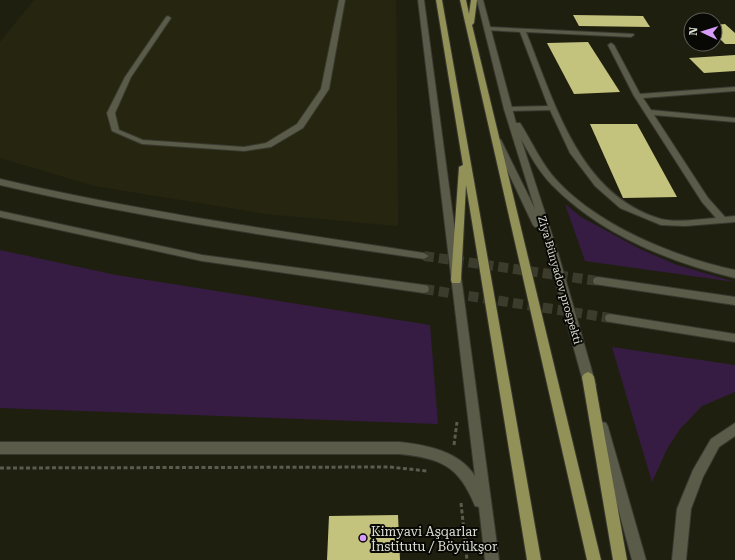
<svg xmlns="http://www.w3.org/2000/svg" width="735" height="560" viewBox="0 0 735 560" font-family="'Roboto Serif',serif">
<rect width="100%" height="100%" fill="#1f1f10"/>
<!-- built -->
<polygon fill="#262610" points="34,0 396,0 398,226 266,214 95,186 0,158 0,42"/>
<!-- green -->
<g fill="#361c43">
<polygon points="565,204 581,217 640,249 677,265 735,282 585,261"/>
<polygon points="0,250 116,275 430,325 438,424 0,408"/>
<polygon points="612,347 735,365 735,392 702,406 680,429 667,449 652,482"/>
</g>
<!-- building -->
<g fill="#c4c37e">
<polygon points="573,15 643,16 650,27 579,26"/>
<polygon points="725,24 735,33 735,44 725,44 721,40 715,40 715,25"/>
<polygon points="588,42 620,92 574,94 547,43"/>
<polygon points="735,55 735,71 704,73 689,58"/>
<polygon points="590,124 637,124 677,197 623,198"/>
<polygon points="398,515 400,560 327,560 329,516"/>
</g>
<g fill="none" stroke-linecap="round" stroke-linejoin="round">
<!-- secondary-tunnel -->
<g stroke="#3c3c2d" stroke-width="10" stroke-dasharray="10 5" stroke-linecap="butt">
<polyline points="424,256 598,281"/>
<polyline points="424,289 610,318"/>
</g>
<!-- service casing -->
<g stroke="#38382f" stroke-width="2">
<g id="service">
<polygon points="339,0 345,0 329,89 303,128 271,147 244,151 142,144 112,131 107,113 125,77 166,17 168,16 171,18 131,77 115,113 119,130 143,140 244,147 266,143 297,124 321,89"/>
<path d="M489,27L633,34L634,35L631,37L526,32C555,103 579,195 661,219C678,223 699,219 716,218L702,202L634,96L608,45L611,43L614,45L640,94L735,87V91L643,98L651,110L735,118V122L654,115L708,198L725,217L735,216V222L685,226L661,225L620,208L595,186L570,153L550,110L505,111L504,109L508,107L548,106L520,32L487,30V28Z"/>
</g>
</g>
<!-- secondary casing -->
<g stroke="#38382f" stroke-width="2">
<g id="secondary">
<path d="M418,0H424L499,560H485L479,507L475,506C459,466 441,458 399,454H0V442H399C427,445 459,451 475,476Z"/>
<path d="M477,0H483L516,123H520C531,140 539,159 552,175C593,224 674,257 735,270V278C669,262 600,234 552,185C539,172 530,155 521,139L558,253L596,385L594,388L590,390L586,388L584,385L540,227H535L533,225L493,140L497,138L501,140L535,209L504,109Z"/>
<path d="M0,179C140,212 282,231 424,253L429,256L424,259C282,238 140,218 0,185Z"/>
<polygon points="0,211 202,255 424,285 428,286 429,289 428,292 424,293 202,261 0,217"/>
<polygon points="598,277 735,297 735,305 594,284 593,281 594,278"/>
<polygon points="610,314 735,334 735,342 610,322 606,321 605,318 606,315"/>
<polygon points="602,422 606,423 608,427 646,560 632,560 596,427 598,423"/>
<polygon points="735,423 735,436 719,447 703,477 691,509 686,560 672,560 677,509 693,470 711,439"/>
</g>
</g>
<!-- primary casing -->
<g stroke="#38382f" stroke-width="2">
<g id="primary">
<polygon points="436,0 442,0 541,560 527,560 466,185 461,280 460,283 452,283 451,280 459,167 463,165"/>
<polygon points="460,0 466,0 469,14 471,0 477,0 474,23 472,25 601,560 587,560"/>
<polygon points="588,372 592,374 594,377 627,560 613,560 582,377 584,374"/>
</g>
</g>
<!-- path -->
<g stroke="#5b5b4e" stroke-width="3" stroke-dasharray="4 2.5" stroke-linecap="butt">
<polyline points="454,445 457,422"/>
<polyline points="0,468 390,467 427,471"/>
<polyline points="461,503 467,560"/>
</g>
<!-- service -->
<use href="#service" fill="#5b5b4a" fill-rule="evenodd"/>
<!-- secondary -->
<use href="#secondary" fill="#5b5b4a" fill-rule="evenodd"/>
<!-- primary -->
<use href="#primary" fill="#929158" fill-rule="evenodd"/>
</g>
<!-- markers -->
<circle fill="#d79bf9" stroke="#080804" stroke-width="1.5" cx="363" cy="538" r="4"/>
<g text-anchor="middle" stroke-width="4" stroke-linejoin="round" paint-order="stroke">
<!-- street labels -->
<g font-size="11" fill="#ddded4" stroke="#080804">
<text transform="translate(560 280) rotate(74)" y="4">Ziya Bünyadov prospekti</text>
</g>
<!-- near-poi labels -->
<g font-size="13" fill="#ddded4" stroke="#080804" text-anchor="start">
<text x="371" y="536">Kimyavi Aşqarlar<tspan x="371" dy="15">İnstitutu / Böyükşor</tspan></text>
</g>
</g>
<!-- north arrow -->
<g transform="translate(703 32) rotate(274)"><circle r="19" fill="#080804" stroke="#5d5e57"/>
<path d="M0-3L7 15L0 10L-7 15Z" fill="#d79bf9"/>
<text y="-6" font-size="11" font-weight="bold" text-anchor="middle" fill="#ddded4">N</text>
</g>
</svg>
